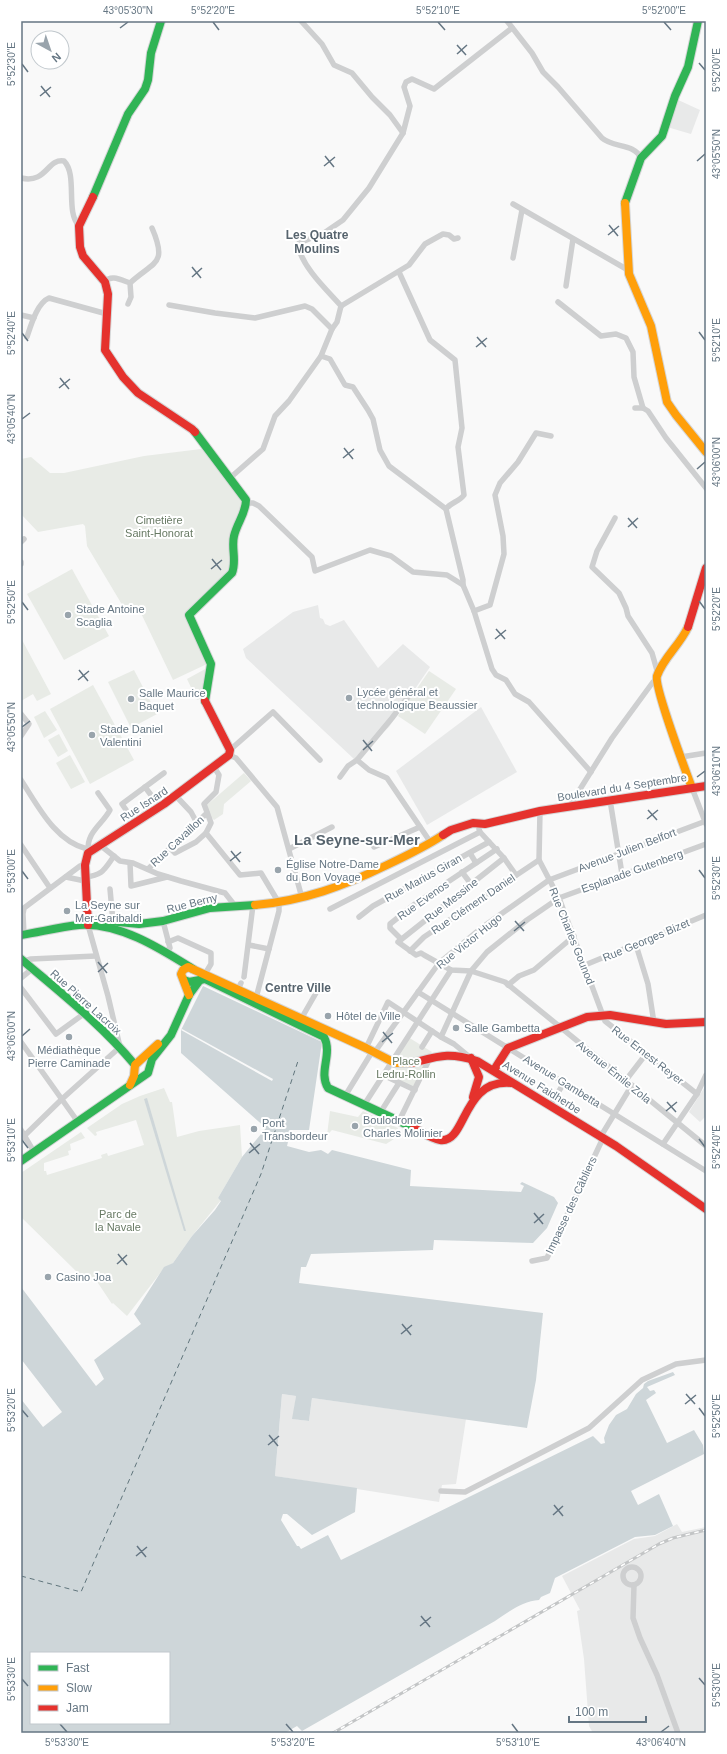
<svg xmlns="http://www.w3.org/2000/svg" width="727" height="1754" viewBox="0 0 727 1754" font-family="Helvetica,sans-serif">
<rect width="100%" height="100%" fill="#f9f9f9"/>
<!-- built -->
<g fill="#e8e9e9">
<polygon points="676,99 700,110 691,134 667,127"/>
<polygon points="318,605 320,618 323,619 325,624 330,626 344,620 378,668 403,644 430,667 389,727 354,759 246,658 243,649 293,612"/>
<polygon points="481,707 517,772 427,825 396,771"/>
<polygon points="706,1085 706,1116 700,1122 689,1112"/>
<polygon points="282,1394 296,1396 293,1419 309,1421 312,1398 466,1419 456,1484 442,1485 439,1502 275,1476"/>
<polygon points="677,1524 682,1532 706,1527 706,1733 593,1733 589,1726 584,1659 577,1611 580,1610 562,1576 634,1539 655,1536"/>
</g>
<!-- green -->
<g fill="#e8ebe6">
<polygon points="201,449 205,452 242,500 242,505 236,524 230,570 184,614 207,662 207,664 173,680 138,607 127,613 87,546 85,526 83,524 38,532 21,514 21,459 31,457 50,473 64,473 144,456"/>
<polygon points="72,569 109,636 64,660 27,594"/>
<polygon points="21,638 51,694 37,701 33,694 21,701"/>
<polygon points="207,668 203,698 197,700 187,679"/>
<polygon points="134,670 157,714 131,728 108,682"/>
<polygon points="429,671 456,689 425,734 398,716"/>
<polygon points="93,685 134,760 90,784 50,709"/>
<polygon points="45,711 57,730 44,738 34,717"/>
<polygon points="59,734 68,751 58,757 48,740"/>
<polygon points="70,755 85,782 71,789 56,763"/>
<polygon points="244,773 251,781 224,804 223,814 214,820 210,816 207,805"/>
<polygon points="408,1037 432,1052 413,1089 383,1075"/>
<polygon points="164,1088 170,1102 172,1102 177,1137 199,1131 240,1125 242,1157 218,1198 221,1200 192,1236 173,1263 164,1268 127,1316 113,1303 112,1304 98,1283 78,1273 21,1217 21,1173 81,1132 85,1138 70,1144 71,1150 68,1151 69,1155 44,1163 44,1171 46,1171 47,1175 102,1158 101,1155 107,1153 108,1156 144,1145 136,1120 96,1132 97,1135 95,1136 87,1128 122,1104 140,1096"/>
<polygon points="330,1111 358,1117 363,1111 398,1128 394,1139 386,1144 332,1130 327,1135"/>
</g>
<!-- water -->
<g fill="#ced6d9" fill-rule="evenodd">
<path d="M203,986L322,1042L309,1130H291L287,1146L309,1152L321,1150L328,1154L332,1150L411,1170L410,1186L521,1192L524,1186L520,1184L522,1182L554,1197L558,1203L547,1228L533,1243L434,1240L433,1250L311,1254L306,1267H301L299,1283L543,1313L536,1380L527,1428L312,1398L309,1421L292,1419L296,1396L282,1394L275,1476L357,1488L355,1512L312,1535L287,1514H283L281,1520L297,1546H299L301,1549L328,1535L341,1560L593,1436L601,1444L605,1443L604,1438L609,1425L616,1415L627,1409L636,1394L643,1388L644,1384L648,1381L673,1372L675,1375L647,1387L650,1391L654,1390L656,1393L646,1400L667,1443L694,1430L703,1445L704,1454L631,1491L638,1505L659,1494L673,1526L655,1535L635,1537L555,1578L550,1593L541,1597L539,1600C523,1601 508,1612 495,1621L302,1731L297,1726L285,1733H21V1399L43,1427L62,1412L21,1359V1287L96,1386L104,1379L94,1360L141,1324L134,1314L164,1267L173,1263L192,1236L215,1210L221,1201L218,1198L242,1157L266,1128L181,1053V1030ZM31,1653H169V1723H31Z"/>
<polygon points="147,1098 186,1231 184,1231 144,1099"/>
</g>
<!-- pier -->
<polygon fill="#f9f9f9" points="182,1029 273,1079 272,1081 181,1030"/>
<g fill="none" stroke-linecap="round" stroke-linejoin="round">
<!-- ferry -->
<polyline stroke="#60757c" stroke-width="1" stroke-dasharray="5 4" stroke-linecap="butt" points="21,1576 81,1592 261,1174 298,1061"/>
<!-- fast casing -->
<g stroke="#d5d6d7" stroke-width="10">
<g id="fast">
<polyline points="93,197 128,114 145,89 148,80 151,53 161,21"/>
<polyline points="625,203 641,158 662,136 675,96 688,67 698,21"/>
<path d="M195,432L246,500C246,513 237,523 234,536C231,548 237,561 232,573L189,615L211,664L205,701"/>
<polyline points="88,921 98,920 139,924 163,921 210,908 255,905"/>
<path d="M21,935C40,932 60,927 79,925C119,922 161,949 193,969"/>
<path d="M21,959C61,993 102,1025 135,1065"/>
<path d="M184,980L189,982L205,979L324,1037C333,1054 318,1072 328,1088L414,1128"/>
<polyline points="21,1161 148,1073 152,1059 171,1035 189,995 200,980"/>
</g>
</g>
<!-- slow casing -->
<g stroke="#d5d6d7" stroke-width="10">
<g id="slow">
<polyline points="625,203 629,274 651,326 667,402 676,415 706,452"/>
<path d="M688,627C680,645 663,658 657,676C654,686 686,772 692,788"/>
<path d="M255,905C303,901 344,886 387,865C406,856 425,847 443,835"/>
<polyline points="189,995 181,974 183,970 188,967 366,1048 395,1063 412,1063"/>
<polyline points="130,1085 134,1076 135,1065 158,1044"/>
</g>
</g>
<!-- jam casing -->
<g stroke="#d5d6d7" stroke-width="10">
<g id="jam">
<polyline points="93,197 79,226 80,247 83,256 105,282 108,294 105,350 123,377 138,393 192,429 195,432"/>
<polyline points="688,627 706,568"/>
<polyline points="443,835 451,830 473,823 485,824 540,811 706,786"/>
<polyline points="88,925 85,865 88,853 164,804 229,755 230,750 205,701"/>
<polyline points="471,1058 479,1077 473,1097"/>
<path d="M412,1063C440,1056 448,1052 477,1061L616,1146L706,1209"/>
<polyline points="494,1070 508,1048 587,1017 610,1015 666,1024 706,1022"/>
<path d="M414,1128C422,1132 432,1139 440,1140C467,1144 461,1079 511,1083"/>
</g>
</g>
<!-- street -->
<g stroke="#cecfd0" stroke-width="5.5">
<polyline points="301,21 322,44 334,65 352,73 372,97 390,115 403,133"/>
<path d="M507,21L532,53L543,72L558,87L602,138C613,148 634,143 641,158"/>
<path d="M21,178C47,184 47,158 64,161C78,175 65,212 79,226"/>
<polyline points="513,204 628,270"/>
<polyline points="513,258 522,210"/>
<path d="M399,272L430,340L455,360L462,428L458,447L464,495C459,502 451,502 446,509"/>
<path d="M105,282C111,274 121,280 130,283L131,297L128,304"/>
<path d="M130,283C154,261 168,265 152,228"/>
<polyline points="566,286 573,239"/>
<polyline points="558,302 601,336 616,334 626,338 633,352 634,377 643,408 648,411 666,438 706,488"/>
<polyline points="169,305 215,313 255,318 305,306 312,309 332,329"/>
<path d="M341,306C325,288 305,270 298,247L299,243L324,233L343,220L369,188L403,133L410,106L404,87L406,82L412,79L434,89L512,28"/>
<polyline points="341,306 409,265 425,244 443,234 449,235 454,239 458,238"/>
<polyline points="21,315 34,318"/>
<path d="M27,337C31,325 37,303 49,298L107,314"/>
<polyline points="321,356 330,359 345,385 353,387 368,410 373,419 380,450 389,466 446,509 463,580 463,585 474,611 492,669 496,675 506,680 515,694 529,702 591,772"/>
<polyline points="635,408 643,408"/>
<polyline points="230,478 263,449 275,416 289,401 321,356 332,329 337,322 341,306"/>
<polyline points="247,503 253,503 259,506 312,557 315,571 370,550 391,556 413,572 447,575 463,585"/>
<polyline points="615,518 597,551 592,567 619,593 626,608 628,616 652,653 658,674"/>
<polyline points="21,542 24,539"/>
<polyline points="21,562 21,564"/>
<polyline points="474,611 490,605 504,554 503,536 495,495 500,483 518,462 536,433 551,436"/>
<polyline points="21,714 29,724 21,736"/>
<polyline points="230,750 273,712 320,760"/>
<polyline points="229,755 236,758 277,807 302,898"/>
<polyline points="681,757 706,753"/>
<polyline points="357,760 369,770 387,778 431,843"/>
<polyline points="214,767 219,775 216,792 204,804 211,823 206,833 240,875 261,873 279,903 279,911 256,998"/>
<polyline points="340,777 348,766 357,760 392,718 408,697"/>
<path d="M21,780C38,806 55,841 87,849"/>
<polyline points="145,787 160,807"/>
<polyline points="692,788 706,824"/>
<polyline points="176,796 191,812 197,823"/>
<polyline points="610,800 622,874"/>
<polyline points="572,806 572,802 612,738 653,682 656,680"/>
<polyline points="540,811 539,860 559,898 605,1021 697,1094"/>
<polyline points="135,823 122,804 164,773"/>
<polyline points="479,829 480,832 504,858 516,875"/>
<polyline points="21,845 50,888"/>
<polyline points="100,845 120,861 133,863 158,874 181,881 225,893 236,907"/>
<polyline points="374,847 420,827"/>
<polyline points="170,848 175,853 196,842 206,833"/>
<polyline points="289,849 332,827"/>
<path d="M88,851C87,831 102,825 110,810L98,793"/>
<polyline points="470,853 476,863"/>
<polyline points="504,858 398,942 416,955 421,953 424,955 451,970 471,971 505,982 706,1146"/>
<polyline points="130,863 131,886 167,877"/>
<polyline points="148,869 207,813"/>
<polyline points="462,872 471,884"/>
<polyline points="66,877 85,881"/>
<path d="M85,877C103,875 104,870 114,856"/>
<polyline points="110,889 113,922"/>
<polyline points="330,909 480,832"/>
<polyline points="359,917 373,906 489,842"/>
<polyline points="163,921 170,948 167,951"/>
<polyline points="24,935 23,914 24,908 80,866 85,865"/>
<polyline points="401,939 390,928 390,924 415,904 497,849"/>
<polyline points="168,942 178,938 211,953 211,964 205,974"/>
<polyline points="249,945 269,949"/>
<polyline points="636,945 648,984 654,1023"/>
<polyline points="410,951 424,937 539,860"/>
<polyline points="24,961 31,959 96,956"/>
<polyline points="585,965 706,915"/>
<polyline points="244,977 253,905"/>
<polyline points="21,978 32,969"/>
<polyline points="508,985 519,976 534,970 574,936"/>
<polyline points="21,988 56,1034 85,1013"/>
<polyline points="238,989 241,983"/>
<polyline points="418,992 706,1171"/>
<polyline points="301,1019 316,993"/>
<polyline points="441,1037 471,971 487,952 527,920 559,898 706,844"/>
<polyline points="21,1042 78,1122"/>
<polyline points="422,1047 432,1031"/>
<polyline points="366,1048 388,1002 441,1037 454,1044 471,1058"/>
<polyline points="374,1053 439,963 480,929 549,880 706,821"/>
<polyline points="383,1075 415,1090"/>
<polyline points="626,1080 646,1054"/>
<polyline points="345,1096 372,1052"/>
<polyline points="364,1105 451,970"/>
<polyline points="550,1105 564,1083"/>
<polyline points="380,1113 399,1083"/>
<polyline points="399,1121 430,1058"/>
<polyline points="21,1130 34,1152"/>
<polyline points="601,1136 632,1085"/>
<polyline points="21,1139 62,1099 120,1047 108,996 88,925"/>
<polyline points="663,1144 697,1094 706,1075"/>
<polyline points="532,1261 547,1258 603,1138"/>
<polyline points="441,1491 465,1492 589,1428 642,1380 676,1364 706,1360"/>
<circle cx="632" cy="1576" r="9"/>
<polyline points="634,1585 633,1618 640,1638 657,1675 678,1733"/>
</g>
<!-- fast -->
<use href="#fast" stroke="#30b455" stroke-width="8"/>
<!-- slow -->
<use href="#slow" stroke="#ff9f0a" stroke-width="8"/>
<!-- jam -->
<use href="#jam" stroke="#e5322d" stroke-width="8"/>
<!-- rail casing -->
<g stroke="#c3c5c6" stroke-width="3">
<polyline id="rail" points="333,1733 659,1544 673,1538 706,1530"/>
</g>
<!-- rail -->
<use href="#rail" stroke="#fff" stroke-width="1.5" stroke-dasharray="4.5" stroke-linecap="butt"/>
</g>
<!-- ticks -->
<path fill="none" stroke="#657683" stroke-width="1.5" d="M213,22L219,30M438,22L445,30M664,22L671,30M120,28L128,22M457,45L466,55M457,54L467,45M699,63L705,70M22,64L28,72M41,86L50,97M40,96L51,87M325,156L334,167M697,161L705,154M324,166L335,157M609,225L618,236M608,235L619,226M192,267L201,278M192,277L202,268M699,332L705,340M22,333L28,341M477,337L486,347M476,347L487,338M60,378L69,389M59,388L70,379M22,419L30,413M344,448L353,459M343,458L354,449M697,469L705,462M628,518L637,528M628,527L638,518M212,559L221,570M211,569L222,560M699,601L705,609M22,602L28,610M496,629L505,639M495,639L506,630M79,670L88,681M78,680L89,671M22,727L30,721M363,740L372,751M363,750L373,741M697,777L705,771M648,810L657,820M647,819L658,810M231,851L240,862M230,861L241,852M699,870L705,878M22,871L28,879M515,921L524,931M514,931L525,922M98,962L107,973M98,972L108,963M383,1032L392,1043M22,1036L30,1029M382,1042L393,1033M667,1102L676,1112M666,1111L677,1102M699,1139L705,1147M22,1140L28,1148M250,1143L259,1154M249,1153L260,1144M534,1213L543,1224M534,1223L544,1214M118,1254L127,1265M117,1264L127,1255M402,1324L411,1335M401,1334L412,1325M686,1394L695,1404M685,1404L696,1395M699,1408L705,1416M22,1410L28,1417M269,1435L278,1446M268,1445L279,1436M554,1505L563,1516M553,1515L563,1506M137,1546L146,1557M136,1556L147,1547M421,1616L430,1627M420,1626L431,1617M699,1678L705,1685M22,1679L28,1686M60,1724L67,1732M286,1724L293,1732M512,1724L518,1732M661,1732L669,1726"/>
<!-- markers -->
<g fill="#99a4ac" stroke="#fff" stroke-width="1.5">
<circle cx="68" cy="615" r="4"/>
<circle cx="349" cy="698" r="4"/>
<circle cx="131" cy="699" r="4"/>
<circle cx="92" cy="735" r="4"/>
<circle cx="278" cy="870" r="4"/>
<circle cx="67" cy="911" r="4"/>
<circle cx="328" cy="1016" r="4"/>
<circle cx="456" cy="1028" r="4"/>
<circle cx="69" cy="1037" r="4"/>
<circle cx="355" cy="1126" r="4"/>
<circle cx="254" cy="1129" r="4"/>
<circle cx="48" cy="1277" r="4"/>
</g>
<g text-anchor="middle" stroke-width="4" stroke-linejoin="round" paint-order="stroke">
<!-- park labels -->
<g font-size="11" fill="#687a64" stroke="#fff">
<text x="159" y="524">Cimetière<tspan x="159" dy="13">Saint-Honorat</tspan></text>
<text x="406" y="1065">Place<tspan x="406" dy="13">Ledru-Rollin</tspan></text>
<text x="118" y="1218">Parc de<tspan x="118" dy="13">la Navale</tspan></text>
</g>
<!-- poi labels -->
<g font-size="11" fill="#657683" stroke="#fff" text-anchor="start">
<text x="76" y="613">Stade Antoine<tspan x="76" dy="13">Scaglia</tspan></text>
<text x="357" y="696">Lycée général et<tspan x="357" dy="13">technologique Beaussier</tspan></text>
<text x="139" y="697">Salle Maurice<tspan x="139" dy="13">Baquet</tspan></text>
<text x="100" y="733">Stade Daniel<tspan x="100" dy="13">Valentini</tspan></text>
<text x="286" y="868">Église Notre-Dame<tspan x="286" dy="13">du Bon Voyage</tspan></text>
<text x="75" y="909">La Seyne sur<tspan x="75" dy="13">Mer-Garibaldi</tspan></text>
<text x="336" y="1020">Hôtel de Ville</text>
<text x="464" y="1032">Salle Gambetta</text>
<text x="69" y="1054" text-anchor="middle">Médiathèque<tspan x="69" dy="13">Pierre Caminade</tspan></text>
<text x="363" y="1124">Boulodrome<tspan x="363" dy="13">Charles Molinier</tspan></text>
<text x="262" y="1127">Pont<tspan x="262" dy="13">Transbordeur</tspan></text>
<text x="56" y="1281">Casino Joa</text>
</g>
<!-- street labels -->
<g font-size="11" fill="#657683" stroke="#fff">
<text transform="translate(622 787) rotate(-9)" y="4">Boulevard du 4 Septembre</text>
<text transform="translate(144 804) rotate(-33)" y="4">Rue Isnard</text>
<text transform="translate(177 841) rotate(-43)" y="4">Rue Cavaillon</text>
<text transform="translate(627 850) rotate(-21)" y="4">Avenue Julien Belfort</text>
<text transform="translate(632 871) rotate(-20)" y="4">Esplanade Gutenberg</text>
<text transform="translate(423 878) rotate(-29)" y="4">Rue Marius Giran</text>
<text transform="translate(423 900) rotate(-35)" y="4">Rue Evenos</text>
<text transform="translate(451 900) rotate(-38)" y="4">Rue Messine</text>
<text transform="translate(192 903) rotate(-14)" y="4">Rue Berny</text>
<text transform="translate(473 904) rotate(-34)" y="4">Rue Clément Daniel</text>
<text transform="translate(572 936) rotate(68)" y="4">Rue Charles Gounod</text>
<text transform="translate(646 940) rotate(-23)" y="4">Rue Georges Bizet</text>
<text transform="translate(469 941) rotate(-39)" y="4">Rue Victor Hugo</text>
<text transform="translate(86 1002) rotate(42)" y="4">Rue Pierre Lacroix</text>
<text transform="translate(648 1055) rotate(38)" y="4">Rue Ernest Reyer</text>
<text transform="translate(614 1072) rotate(39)" y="4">Avenue Émile Zola</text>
<text transform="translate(562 1081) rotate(32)" y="4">Avenue Gambetta</text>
<text transform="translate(542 1087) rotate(32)" y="4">Avenue Faidherbe</text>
<text transform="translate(571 1205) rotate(-65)" y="4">Impasse des Câbliers</text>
</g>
<!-- neighbourhood labels -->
<g font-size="12" font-weight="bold" fill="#57646e" stroke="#fff">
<text x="317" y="239">Les Quatre<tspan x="317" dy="14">Moulins</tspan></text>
<text x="298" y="992">Centre Ville</text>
</g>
<!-- district labels -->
<g font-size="15" font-weight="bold" fill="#57646e" stroke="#fff">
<text x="357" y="845">La Seyne-sur-Mer</text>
</g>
</g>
<!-- border -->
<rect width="727" height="1754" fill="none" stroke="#ffffff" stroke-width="44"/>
<!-- legend -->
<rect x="30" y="1652" width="140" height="72" fill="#ffffff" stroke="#c1c8cd"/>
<rect x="38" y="1665" width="20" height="6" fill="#30b455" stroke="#c1c8cd"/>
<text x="66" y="1672" font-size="12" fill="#657683">Fast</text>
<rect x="38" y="1685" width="20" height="6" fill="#ff9f0a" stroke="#c1c8cd"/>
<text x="66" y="1692" font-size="12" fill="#657683">Slow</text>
<rect x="38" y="1705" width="20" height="6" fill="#e5322d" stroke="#c1c8cd"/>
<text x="66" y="1712" font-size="12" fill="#657683">Jam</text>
<!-- north arrow -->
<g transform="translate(50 50) rotate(140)"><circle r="19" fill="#ffffff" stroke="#c1c8cd"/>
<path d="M0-3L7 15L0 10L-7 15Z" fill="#99a4ac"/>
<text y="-6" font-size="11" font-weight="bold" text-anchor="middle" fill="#657683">N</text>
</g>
<!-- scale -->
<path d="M569 1716v6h77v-6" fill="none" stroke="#657683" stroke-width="2"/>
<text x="575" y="1716" font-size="12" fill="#657683" stroke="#ffffff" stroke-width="3" paint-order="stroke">100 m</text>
<rect x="22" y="22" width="683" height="1710" fill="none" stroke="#657683" stroke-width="1.5"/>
<g font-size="10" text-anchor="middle" fill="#657683">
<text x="128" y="14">43°05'30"N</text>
<text x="213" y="14">5°52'20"E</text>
<text x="438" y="14">5°52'10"E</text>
<text x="664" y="14">5°52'00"E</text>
<text transform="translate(11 64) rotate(-90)" y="4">5°52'30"E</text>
<text transform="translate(716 70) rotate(-90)" y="4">5°52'00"E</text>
<text transform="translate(716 154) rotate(-90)" y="4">43°05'50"N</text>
<text transform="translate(11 333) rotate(-90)" y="4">5°52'40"E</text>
<text transform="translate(716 340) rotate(-90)" y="4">5°52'10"E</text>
<text transform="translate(11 419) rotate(-90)" y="4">43°05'40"N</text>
<text transform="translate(716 462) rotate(-90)" y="4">43°06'00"N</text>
<text transform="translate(11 602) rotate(-90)" y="4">5°52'50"E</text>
<text transform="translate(716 609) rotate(-90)" y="4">5°52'20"E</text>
<text transform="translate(11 727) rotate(-90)" y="4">43°05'50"N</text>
<text transform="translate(716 771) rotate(-90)" y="4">43°06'10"N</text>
<text transform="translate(11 871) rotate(-90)" y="4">5°53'00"E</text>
<text transform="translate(716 878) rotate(-90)" y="4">5°52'30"E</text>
<text transform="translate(11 1036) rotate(-90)" y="4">43°06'00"N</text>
<text transform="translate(11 1140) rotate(-90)" y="4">5°53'10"E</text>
<text transform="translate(716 1147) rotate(-90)" y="4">5°52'40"E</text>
<text transform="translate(11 1410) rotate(-90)" y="4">5°53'20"E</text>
<text transform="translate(716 1416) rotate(-90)" y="4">5°52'50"E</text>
<text transform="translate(11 1679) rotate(-90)" y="4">5°53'30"E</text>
<text transform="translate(716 1685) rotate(-90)" y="4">5°53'00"E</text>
<text x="67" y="1746">5°53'30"E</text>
<text x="293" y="1746">5°53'20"E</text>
<text x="518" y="1746">5°53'10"E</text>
<text x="661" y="1746">43°06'40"N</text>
</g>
</svg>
